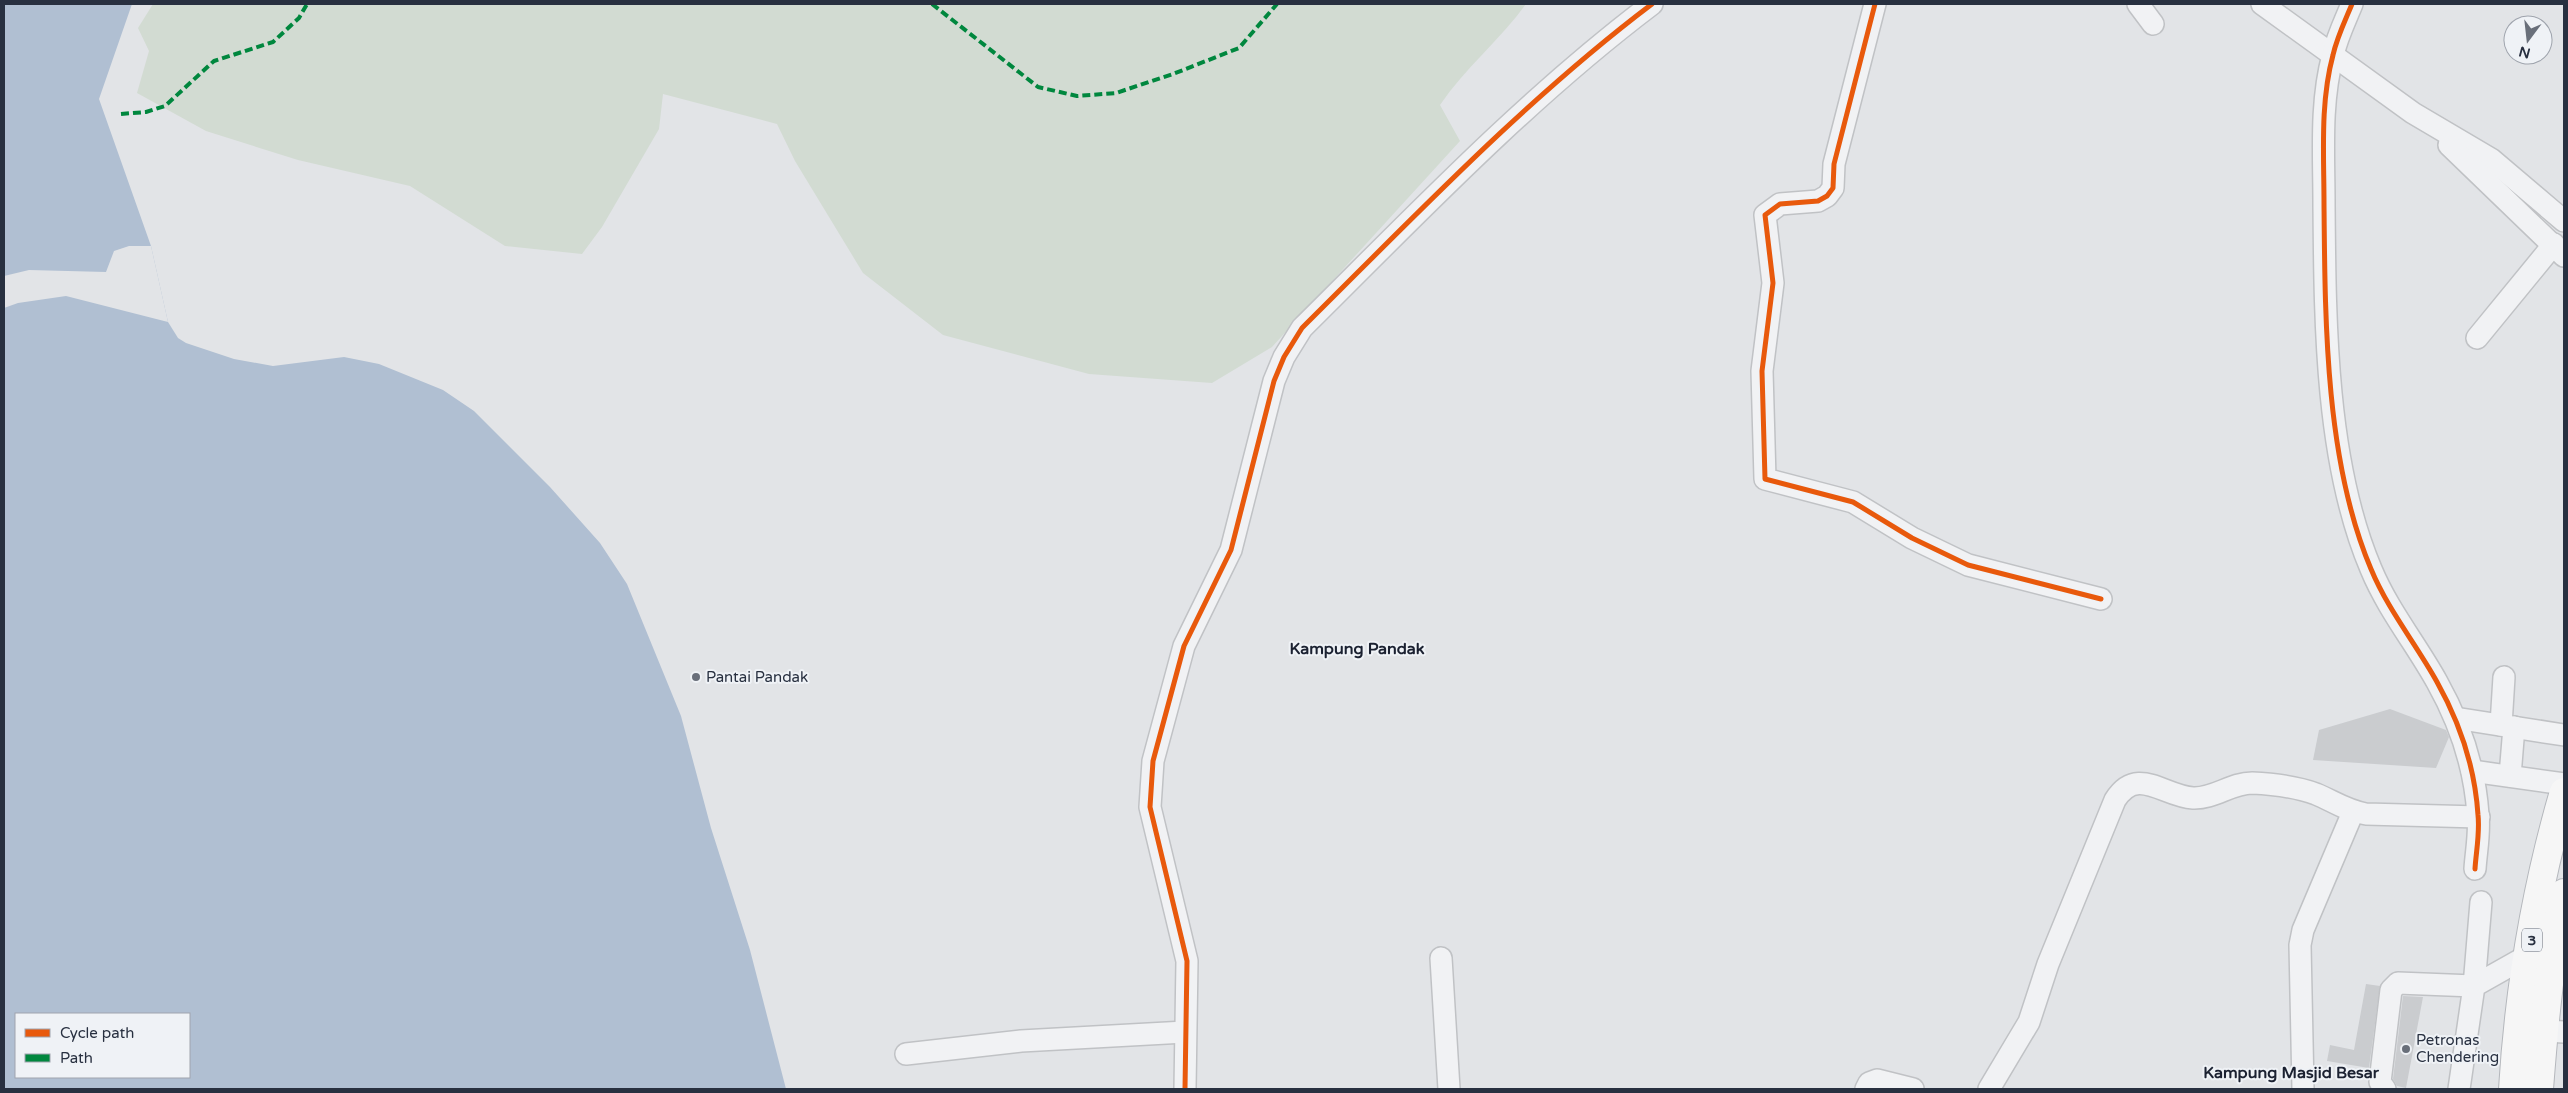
<svg xmlns="http://www.w3.org/2000/svg" width="2568" height="1093" viewBox="0 0 2568 1093" font-family="'Varela Round',sans-serif">
<rect width="100%" height="100%" fill="#e2e4e7"/>
<!-- green -->
<path fill="#d2dbd2" d="M153,4H1526C1500,40 1465,68 1440,105L1460,141L1272,347L1212,383L1089,374L943,335L863,273L795,161L777,124L663,94L659,129L602,227L582,254L505,246L410,186L298,160L206,131L137,93L149,51L138,28Z"/>
<!-- water -->
<path fill="#b0bfd2" fill-rule="evenodd" d="M4,4H132L99,99L151,246L168,322L178,338L186,343L234,359L273,366L344,357L379,364L443,390L474,411L550,487L600,543L627,584L681,716L711,828L750,950L786,1089H4ZM16,1014H189V1077H16Z"/>
<!-- pier -->
<polygon fill="#e2e4e7" points="129,246 151,246 168,322 66,296 18,303 4,308 4,276 29,270 106,272 114,251"/>
<!-- building -->
<g fill="#cacccf">
<polygon points="2390,709 2446,730 2449,737 2436,768 2313,760 2319,730"/>
<polygon points="2366,984 2380,986 2369,1068 2327,1061 2330,1045 2354,1050"/>
<polygon points="2403,996 2423,997 2406,1088 2397,1086 2393,1079"/>
</g>
<g fill="none" stroke-linecap="round" stroke-linejoin="round">
<!-- minor casing -->
<g stroke="#c0c2c5" stroke-width="24">
<g id="minor">
<polyline points="1875,4 1834,164 1833,188 1827,196 1818,201 1780,204 1765,215 1773,283 1762,371 1765,479 1853,502 1912,538 1968,565 2101,599"/>
<polyline points="2138,4 2153,24"/>
<polyline points="2262,4 2413,113 2491,159 2564,221"/>
<path d="M2352,4C2345,21 2337,37 2333,55C2320,103 2324,154 2324,203C2325,319 2325,461 2371,569C2388,610 2416,644 2437,682C2460,723 2475,769 2478,815C2480,833 2476,852 2475,869"/>
<polyline points="2449,145 2564,256"/>
<polyline points="2477,338 2554,244"/>
<polyline points="2455,718 2564,735"/>
<polyline points="2501,725 2504,677"/>
<polyline points="2472,771 2564,784"/>
<polyline points="2510,776 2514,727"/>
<polyline points="1441,958 1449,1089"/>
<polyline points="2544,1031 2564,1032"/>
<polyline points="906,1054 1021,1041 1185,1032"/>
<path d="M1185,1089L1187,961L1150,807L1153,761L1184,646L1231,550L1274,381L1284,357L1302,328C1415,216 1525,100 1652,4"/>
<polyline points="1866,1089 1869,1083 1877,1080 1913,1089"/>
<path d="M1989,1089L2029,1022L2048,964L2115,800C2137,765 2163,796 2193,798C2214,799 2231,783 2252,783C2273,784 2297,787 2316,794C2333,801 2347,811 2366,814L2479,817"/>
<polyline points="2303,1089 2300,945 2303,930 2353,812"/>
<polyline points="2385,1089 2380,1082 2391,990 2398,983 2474,986 2481,902"/>
<polyline points="2459,1089 2474,986 2529,955"/>
</g>
</g>
<!-- highway casing -->
<g stroke="#b4b7bc" stroke-width="30">
<g id="highway">
<path d="M2513,1089C2519,990 2536,888 2564,792"/>
<path d="M2539,1089C2544,1024 2550,958 2564,893"/>
</g>
</g>
<!-- minor -->
<use href="#minor" stroke="#f1f2f4" stroke-width="21"/>
<!-- highway -->
<use href="#highway" stroke="#f6f6f6" stroke-width="28"/>
<!-- quiet -->
<g stroke="#00873e" stroke-width="4" stroke-dasharray="8 4" stroke-linecap="butt">
<polyline points="932,4 1038,87 1077,96 1116,93 1173,74 1239,48 1277,4"/>
<polyline points="121,114 146,112 165,106 214,61 273,42 299,18 307,4"/>
</g>
<!-- cycleway casing -->
<g stroke="#eff2f6" stroke-width="8">
<g id="cycleway">
<polyline points="1875,4 1834,164 1833,188 1827,196 1818,201 1780,204 1765,215 1773,283 1762,371 1765,479 1853,502 1912,538 1968,565 2101,599"/>
<path d="M2352,4C2345,21 2337,37 2333,55C2320,103 2324,154 2324,203C2325,319 2325,461 2371,569C2388,610 2416,644 2437,682C2460,723 2475,769 2478,815C2480,833 2476,852 2475,869"/>
<path d="M1185,1089L1187,961L1150,807L1153,761L1184,646L1231,550L1274,381L1284,357L1302,328C1415,216 1525,100 1652,4"/>
</g>
</g>
<!-- cycleway -->
<use href="#cycleway" stroke="#e8590c" stroke-width="5"/>
</g>
<!-- markers -->
<g fill="#696f7a" stroke="#eff2f6" stroke-width="2">
<circle cx="696" cy="677" r="5"/>
<circle cx="2406" cy="1049" r="5"/>
</g>
<g text-anchor="middle" stroke-width="4" stroke-linejoin="round" paint-order="stroke">
<!-- shield labels -->
<rect fill="#eff2f6" stroke="#646a77" stroke-width="1" x="2522" y="928.5" width="20" height="23" rx="4"/>
<g font-size="14" font-weight="bold" fill="#283040">
<text x="2532" y="945">3</text>
</g>
<!-- poi labels -->
<g font-size="15" fill="#283040" stroke="#eff2f6" text-anchor="start">
<text x="706" y="682">Pantai Pandak</text>
<text x="2416" y="1045">Petronas<tspan x="2416" dy="17">Chendering</tspan></text>
</g>
<!-- neighbourhood labels -->
<g font-size="16" font-weight="bold" fill="#1b2131" stroke="#eff2f6">
<text x="1357" y="654">Kampung Pandak</text>
<text x="2291" y="1078">Kampung Masjid Besar</text>
</g>
</g>
<!-- border -->
<rect width="2568" height="1093" fill="none" stroke="#283040" stroke-width="10"/>
<!-- legend -->
<rect x="15" y="1013" width="175" height="65" fill="#eff2f6" stroke="#9fa4ad"/>
<rect x="25" y="1029" width="25" height="8" fill="#e8590c" stroke="#9fa4ad"/>
<text x="60" y="1038" font-size="15" fill="#283040">Cycle path</text>
<rect x="25" y="1054" width="25" height="8" fill="#00873e" stroke="#9fa4ad"/>
<text x="60" y="1063" font-size="15" fill="#283040">Path</text>
<!-- north arrow -->
<g transform="translate(2528 40) rotate(195)"><circle r="24" fill="#eff2f6" stroke="#9fa4ad"/>
<path d="M0-4L9 19L0 12L-9 19Z" fill="#696f7a"/>
<text y="-8" font-size="14" font-weight="bold" text-anchor="middle" fill="#283040">N</text>
</g>
</svg>
